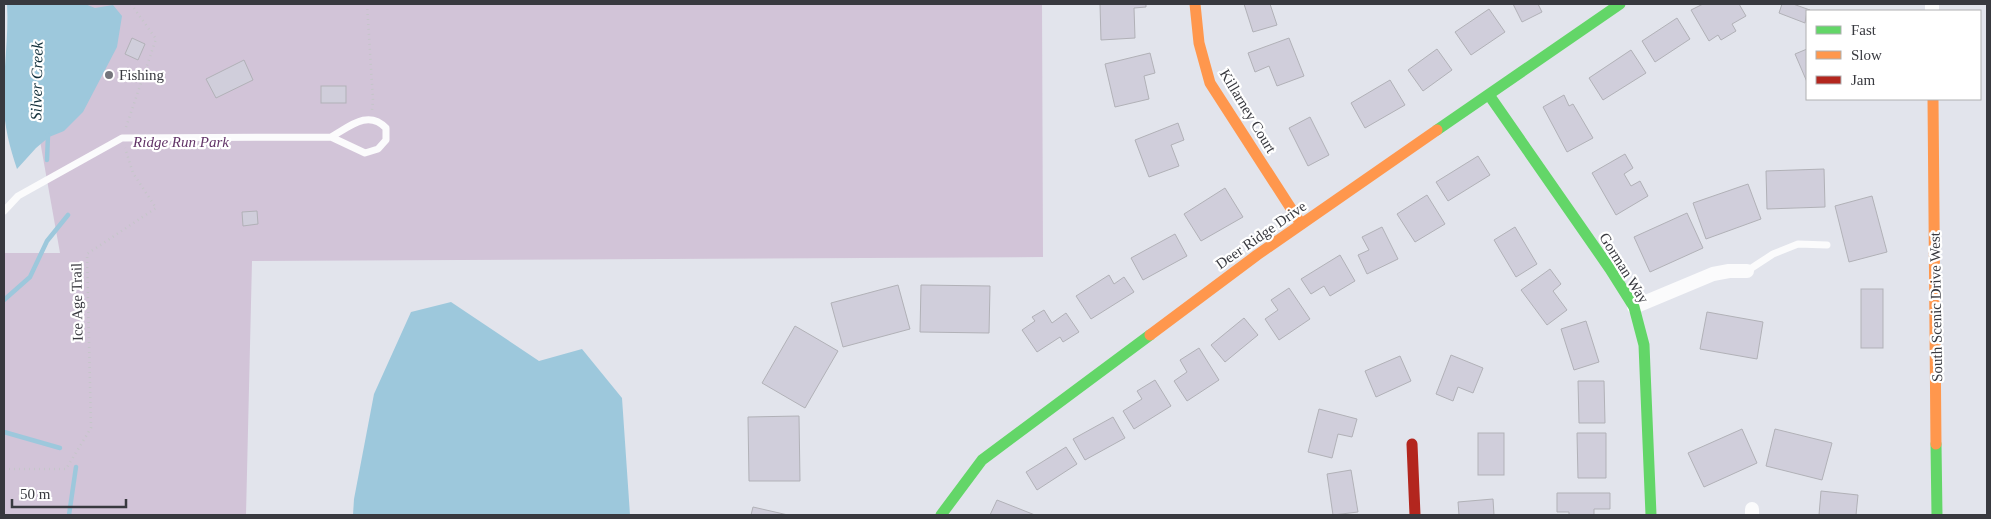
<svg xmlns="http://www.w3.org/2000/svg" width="1991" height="519" viewBox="0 0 1991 519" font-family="'Times New Roman',serif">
<rect width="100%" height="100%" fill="#e2e4ec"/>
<!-- green -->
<polygon fill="#d2c4d8" points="34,4 1042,4 1043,257 252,261 246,515 4,515 4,253 60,253 37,124"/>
<!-- water -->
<g fill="#9dc8dc">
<path d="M7,4H85L95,8L113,5L122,16L117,47L83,112L64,131L49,137L36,148L17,169C10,148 4,126 4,104C3,71 9,37 7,4Z"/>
<polygon points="451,302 539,361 582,349 622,398 630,515 353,515 354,499 374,394 411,312"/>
</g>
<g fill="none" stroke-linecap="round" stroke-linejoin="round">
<!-- stream -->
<g stroke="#9dc8dc" stroke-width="4.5">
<polyline points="47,160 48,135"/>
<polyline points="4,300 30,277 47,241 68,215"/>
<polyline points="4,432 60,448"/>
<polyline points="69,515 76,467"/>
</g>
</g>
<!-- building -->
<g fill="#d0cedb" stroke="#b1b1b7">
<polygon points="1100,4 1146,4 1146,7 1134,8 1135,38 1101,40"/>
<polygon points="1244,4 1270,4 1277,25 1253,32"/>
<polygon points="1513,4 1538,4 1542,12 1522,22"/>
<polygon points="1703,4 1739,4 1746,16 1732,24 1736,31 1721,40 1718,35 1709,41 1691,10"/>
<polygon points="1782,4 1793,4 1810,10 1807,11 1805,23 1779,13"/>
<polygon points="1489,9 1505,32 1471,55 1455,32"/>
<polygon points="1677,18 1690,39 1655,62 1642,41"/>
<polygon points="132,38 145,44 138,60 125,54"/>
<polygon points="1289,38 1304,76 1277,86 1269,66 1255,72 1248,53"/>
<polygon points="1437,49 1452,70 1423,91 1408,70"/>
<polygon points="1807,49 1807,82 1795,54"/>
<polygon points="1631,50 1646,73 1603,100 1589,78"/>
<polygon points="1150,53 1155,73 1144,76 1149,99 1115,107 1105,64"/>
<polygon points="244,60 253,80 216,98 206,79"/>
<polygon points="1390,80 1405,105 1365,128 1351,103"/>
<rect x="321" y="86" width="25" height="17"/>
<polygon points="1564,95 1569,106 1573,104 1593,138 1567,152 1543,107"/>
<polygon points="1310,117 1329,155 1308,166 1289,128"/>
<polygon points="1178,123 1184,140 1171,145 1179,166 1149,177 1135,140"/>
<polygon points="1625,154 1633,168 1624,174 1631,186 1640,181 1648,196 1616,215 1592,173"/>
<polygon points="1478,156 1490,175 1448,201 1436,182"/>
<polygon points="1824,169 1825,207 1767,209 1766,171"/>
<polygon points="1748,184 1761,219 1706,239 1693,203"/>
<polygon points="1225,188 1243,217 1201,241 1184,214"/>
<polygon points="1427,195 1445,224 1415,242 1397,214"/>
<polygon points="1872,196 1887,252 1849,262 1835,206"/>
<polygon points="257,211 258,224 243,226 242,212"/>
<polygon points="1687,213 1703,248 1650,272 1634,237"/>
<polygon points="1382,227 1398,259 1367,274 1358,255 1369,250 1362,237"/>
<polygon points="1515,227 1537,264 1516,277 1494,240"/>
<polygon points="1175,234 1187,256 1143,280 1131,258"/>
<polygon points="1340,255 1355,281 1330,296 1324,286 1311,294 1301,279"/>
<polygon points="1550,269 1561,284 1553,291 1567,310 1547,325 1521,290"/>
<polygon points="1109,275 1114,284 1124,277 1134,292 1091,319 1076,296"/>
<polygon points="898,285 910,329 843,347 831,303"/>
<polygon points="921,285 990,286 989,333 920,332"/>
<polygon points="1289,288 1310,319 1279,340 1265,319 1278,310 1271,300"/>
<rect x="1861" y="289" width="22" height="59"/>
<polygon points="1044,310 1052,323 1066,313 1079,332 1063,342 1060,337 1037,352 1022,330 1035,321 1032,317"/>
<polygon points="1707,312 1763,322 1757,359 1700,349"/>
<polygon points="1244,318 1258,335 1225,362 1211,345"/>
<polygon points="1586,321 1599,362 1574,370 1561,329"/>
<polygon points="795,326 838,351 805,408 762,383"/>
<polygon points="1199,348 1219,380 1187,401 1174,381 1187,372 1180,360"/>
<polygon points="1451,355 1483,368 1473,393 1458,387 1453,401 1436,394"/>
<polygon points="1400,356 1411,381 1376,397 1365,371"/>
<polygon points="1155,380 1171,406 1134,429 1123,411 1142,399 1137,391"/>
<polygon points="1578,381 1604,381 1605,423 1579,423"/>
<polygon points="1319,409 1357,419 1352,437 1338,434 1332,458 1308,452"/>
<polygon points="799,416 800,481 749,481 748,417"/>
<polygon points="1113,417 1125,438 1085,460 1073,439"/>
<polygon points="1742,429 1757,463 1704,487 1688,453"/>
<polygon points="1775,429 1832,443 1822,480 1766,466"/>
<rect x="1478" y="433" width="26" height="42"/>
<polygon points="1577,433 1606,433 1606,478 1578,478"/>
<polygon points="1066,447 1077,464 1037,490 1026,472"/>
<polygon points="1351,470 1358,512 1333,515 1327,474"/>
<polygon points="1821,491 1858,495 1856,515 1819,515"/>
<polygon points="1557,493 1610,493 1610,509 1594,509 1594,515 1569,515 1569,512 1557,512"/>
<polygon points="1493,499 1494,515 1459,515 1458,502"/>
<polygon points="997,500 1035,515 990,515"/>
<polygon points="753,507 788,515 751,515"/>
</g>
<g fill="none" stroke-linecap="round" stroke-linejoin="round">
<!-- path -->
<g stroke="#c5c6c9" stroke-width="2.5" stroke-dasharray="1 4" stroke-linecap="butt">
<polyline points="367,4 373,100 372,110"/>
<polyline points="126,127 156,39 131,4"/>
<polyline points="4,469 66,469 91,428 87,254 156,208 133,173 125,148"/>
</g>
<!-- lane -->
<g stroke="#fbfbfc" stroke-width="7">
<path d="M4,211L18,196L122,138L331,137L365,153L378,149L386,140V128C368,109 349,127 331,137"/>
<polyline points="1747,271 1773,254 1798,244 1827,245"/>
</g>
<!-- street -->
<g stroke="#fbfbfc" stroke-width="14">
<polyline points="1932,4 1932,11"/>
<polyline points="1634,307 1713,274 1729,271 1747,271"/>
<polyline points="1752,509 1752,515"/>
</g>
<!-- fast -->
<g stroke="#63d668" stroke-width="11">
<polyline points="1489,95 1610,269 1634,307 1644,345 1651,515"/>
<polyline points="1437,130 1620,4"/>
<polyline points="1936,444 1937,515"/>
<polyline points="941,515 982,460 1150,335"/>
</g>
<!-- slow -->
<g stroke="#ff974d" stroke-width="11">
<polyline points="1195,4 1199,43 1210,83 1301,224"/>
<polyline points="1933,99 1936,444"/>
<polyline points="1150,335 1257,255 1437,130"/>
</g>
<!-- jam -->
<polyline stroke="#b3261e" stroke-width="11" points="1412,444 1415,515"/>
</g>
<!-- markers -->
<circle fill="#74757c" stroke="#fff" stroke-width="2" cx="109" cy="75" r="5"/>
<g text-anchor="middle" stroke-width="4.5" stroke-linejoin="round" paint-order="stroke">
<!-- poi labels -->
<g font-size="15" fill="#38393f" stroke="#fff" text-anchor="start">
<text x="119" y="80">Fishing</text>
</g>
<!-- street labels -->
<g font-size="15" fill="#38393f" stroke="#fff">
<text transform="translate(1248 111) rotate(59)" y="5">Killarney Court</text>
<text transform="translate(1261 235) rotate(-35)" y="5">Deer Ridge Drive</text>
<text transform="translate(1624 268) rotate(58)" y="5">Gorman Way</text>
<text transform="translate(77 302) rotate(-91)" y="5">Ice Age Trail</text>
<text transform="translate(1936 307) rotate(-91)" y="5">South Scenic Drive West</text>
</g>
<!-- park labels -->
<g font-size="15" font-style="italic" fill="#623468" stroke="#fff">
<text x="181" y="147">Ridge Run Park</text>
</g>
<!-- water labels -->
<g font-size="16" font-style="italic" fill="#112e39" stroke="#fff">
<text transform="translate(36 81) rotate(-89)" y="6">Silver Creek</text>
</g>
</g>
<!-- border -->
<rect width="1991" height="519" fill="none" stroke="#38393f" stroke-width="10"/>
<!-- legend -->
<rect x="1806" y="10" width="175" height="90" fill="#ffffff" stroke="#afb0b2"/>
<rect x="1816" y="26" width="25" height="8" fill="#63d668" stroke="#afb0b2"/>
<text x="1851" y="35" font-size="15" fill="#38393f">Fast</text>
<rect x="1816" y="51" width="25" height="8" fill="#ff974d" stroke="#afb0b2"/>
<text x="1851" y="60" font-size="15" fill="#38393f">Slow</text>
<rect x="1816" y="76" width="25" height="8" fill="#b3261e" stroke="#afb0b2"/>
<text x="1851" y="85" font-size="15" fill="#38393f">Jam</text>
<!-- scale -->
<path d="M12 499v8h114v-8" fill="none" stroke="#38393f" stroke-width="2.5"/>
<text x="20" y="499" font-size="15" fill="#38393f" stroke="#ffffff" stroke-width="4" paint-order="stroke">50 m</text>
</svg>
